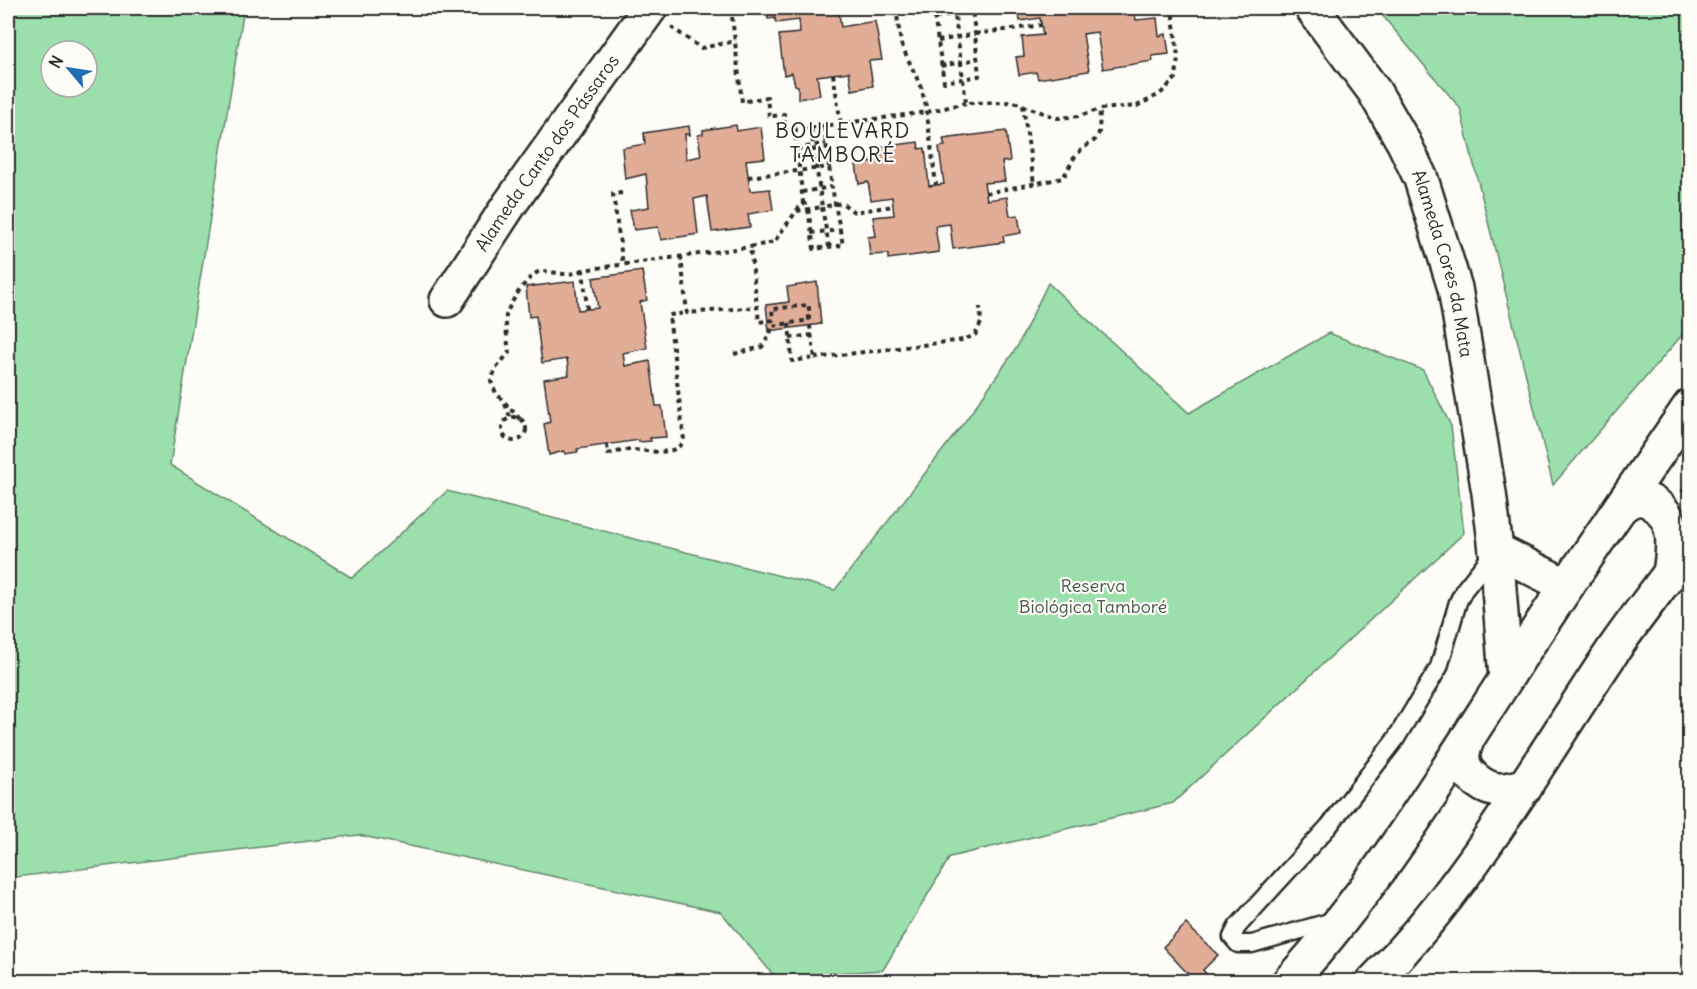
<svg xmlns="http://www.w3.org/2000/svg" width="1697" height="989" viewBox="0 0 1697 989" font-family="Delius,sans-serif">
<rect width="100%" height="100%" fill="#fdfcf7"/>
<filter id="ink" filterUnits="userSpaceOnUse"><feTurbulence type="fractalNoise" baseFrequency=".0167" numOctaves="2"/><feDisplacementMap in="SourceGraphic" scale="12" xChannelSelector="R" yChannelSelector="G"/><feConvolveMatrix kernelMatrix="1 2 1 2 8 2 1 2 1" color-interpolation-filters="sRGB"/></filter>
<g filter="url(#ink)">
<!-- green -->
<g fill="#9be0ac" stroke="#63866c" stroke-width="1.5" fill-rule="evenodd">
<path d="M8,8H244L170,465L352,578L447,491L835,590L966,420L1017,347L1048,283L1189,413L1329,333L1423,370L1451,426L1464,533L1173,803L950,857L883,970L775,977L721,912L358,835L8,878ZM51,51H87V87H51Z"/>
<polygon points="1376,8 1689,8 1689,327 1553,485 1460,108"/>
</g>
<!-- building -->
<g fill="#e2ad97" stroke="#2b2b2b" stroke-width="1.5">
<polygon points="766,8 873,8 839,13 841,27 875,21 882,60 869,61 873,86 852,90 849,72 817,76 820,95 798,99 798,86 795,85 792,73 784,75 779,35 800,33 799,20 776,23 775,18 768,19"/>
<polygon points="1018,8 1134,8 1136,20 1157,18 1159,36 1166,34 1169,54 1152,56 1153,61 1103,69 1097,32 1083,34 1089,71 1038,79 1036,72 1019,75 1016,57 1024,56 1022,37 1043,35 1040,18 1020,21"/>
<polygon points="736,125 737,131 761,127 765,158 746,160 750,191 770,189 773,210 748,214 750,227 712,232 707,196 694,199 698,234 661,240 658,227 634,230 630,210 649,207 646,174 625,179 622,148 645,144 644,133 689,126 690,135 685,134 686,159 701,156 698,135 703,134 703,130"/>
<polygon points="1006,131 1010,161 1002,162 1005,181 984,183 987,200 1007,197 1010,216 1018,215 1021,233 1003,236 1004,242 953,249 950,224 935,226 939,252 888,259 888,254 870,255 868,237 876,236 873,217 894,215 892,197 871,200 868,182 859,184 856,164 871,162 874,158 881,156 880,147 918,142 919,149 925,148 929,186 944,184 939,147 945,146 943,139"/>
<polygon points="642,271 647,300 640,302 647,348 623,353 625,366 650,361 656,406 662,406 666,437 650,438 651,441 639,442 639,440 577,449 578,452 565,454 564,451 549,455 544,424 550,422 544,379 569,375 567,359 542,363 536,316 529,317 526,287 575,281 578,310 598,308 593,278"/>
<polygon points="817,282 821,324 769,331 766,305 789,302 787,287"/>
<polygon points="1186,924 1218,955 1203,970 1213,982 1185,982 1190,976 1163,947"/>
</g>
<g fill="none" stroke-linecap="round" stroke-linejoin="round">
<!-- lane casing -->
<g stroke="#2b2b2b" stroke-width="21">
<polyline id="lane" points="1336,920 1252,944 1238,944 1232,937 1237,927 1329,826 1395,740 1439,667 1458,602 1464,590 1495,551"/>
</g>
<!-- street casing -->
<g stroke="#2b2b2b" stroke-width="38">
<g id="street">
<path id="s1" d="M1312,8L1374,91L1404,143L1421,179L1455,288L1489,493L1496,550L1506,678"/>
<path id="s2" d="M447,300L509,205L650,8"/>
<polyline points="1496,550 1567,586"/>
</g>
</g>
<!-- secondary casing -->
<g stroke="#2b2b2b" stroke-width="38">
<g id="secondary">
<path d="M1621,507C1631,499 1639,496 1651,502C1678,517 1674,547 1670,574"/>
<path d="M1467,740C1465,746 1462,753 1463,759C1464,775 1486,791 1502,790C1510,790 1518,787 1526,786"/>
<path d="M1289,982C1373,890 1438,784 1505,680C1564,587 1628,497 1690,406"/>
<path d="M1373,982C1471,883 1537,763 1614,649C1638,614 1665,581 1690,546"/>
</g>
</g>
<!-- path -->
<g stroke="#2b2b2b" stroke-width="4" stroke-dasharray="4.5 4.5" stroke-linecap="butt">
<polyline points="731,8 742,102 767,97 769,117 784,114 786,131 927,112 966,103"/>
<polyline points="896,8 901,44 921,87 926,106 936,185"/>
<polyline points="933,8 944,82 979,76 975,34 1042,25"/>
<polyline points="954,8 966,103 1014,102 1057,118 1080,116 1100,109"/>
<polyline points="896,11 921,8"/>
<polyline points="1134,12 1172,8"/>
<polyline points="935,18 972,10"/>
<polyline points="671,27 701,48 736,41"/>
<polyline points="938,41 975,34 972,8"/>
<polyline points="941,66 977,59"/>
<polyline points="833,74 841,124"/>
<polyline points="1023,105 1034,184"/>
<polyline points="797,149 826,143"/>
<polyline points="748,177 829,167 824,126"/>
<polyline points="802,192 832,187 829,167"/>
<polyline points="622,193 613,194 623,265"/>
<polyline points="986,193 1063,178 1074,158 1083,148 1095,140 1099,133 1100,109 1137,106 1160,94 1176,78 1178,57 1172,8"/>
<polyline points="803,202 808,209 814,249 843,245 840,230"/>
<polyline points="797,211 822,207 811,128"/>
<polyline points="811,233 840,230 832,187"/>
<polyline points="829,247 822,207 842,203 854,212 893,206"/>
<polyline points="681,256 687,313 758,307"/>
<polyline points="587,309 583,270 750,247"/>
<polyline points="789,323 792,361 815,358 809,320"/>
<polyline points="790,338 812,335"/>
<polyline points="734,354 762,347 770,334 772,326 809,320 809,305 772,309 773,320 759,322 750,247 774,242 803,202 795,130"/>
<polyline points="815,358 963,340 975,335 981,323 980,307"/>
<polyline points="505,404 510,417"/>
<circle cx="514" cy="429" r="12"/>
<path d="M520,419L496,393L491,381L496,368L509,353C508,346 505,321 506,316C508,305 530,271 542,271C560,272 564,278 583,270"/>
<path d="M607,445L608,454C616,452 623,450 631,450C648,450 675,458 684,440L669,315L687,313"/>
<polyline points="1682,492 1690,482"/>
</g>
<!-- lane -->
<use href="#lane" stroke="#fdfcf7" stroke-width="16"/>
<!-- street -->
<use href="#street" stroke="#fdfcf7" stroke-width="33"/>
<!-- secondary -->
<use href="#secondary" stroke="#fdfcf7" stroke-width="33"/>
</g>
</g>
<g text-anchor="middle" stroke-width="4.5" stroke-linejoin="round" paint-order="stroke">
<!-- street labels -->
<g font-size="18" fill="#2b2b2b" stroke="#fdfcf7">
<text dy="6" stroke="none"><textPath href="#s2" startOffset="178">Alameda Canto dos Pássaros</textPath></text>
<text dy="6" stroke="none"><textPath href="#s1" startOffset="291">Alameda Cores da Mata</textPath></text>
</g>
<!-- park labels -->
<g font-size="18" fill="#47584b" stroke="#fdfcf7">
<text x="1093" y="592">Reserva<tspan x="1093" dy="21">Biológica Tamboré</tspan></text>
</g>
<!-- quarter labels -->
<g font-size="21" letter-spacing="1.5" fill="#2b2b2b" stroke="#fdfcf7">
<text x="843" y="138">BOULEVARD<tspan x="843" dy="24">TAMBORÉ</tspan></text>
</g>
</g>
<!-- margin -->
<rect width="1697" height="989" fill="none" stroke="#fdfcf7" stroke-width="30"/>
<rect x="15" y="15" width="1667" height="959" fill="none" stroke="#2b2b2b" stroke-width="2" filter="url(#ink)"/>
<!-- north arrow -->
<g transform="translate(69 69) rotate(299)"><circle r="28" fill="#fdfcf7" stroke="#a9a8a5" stroke-width="1.5"/>
<path d="M0-4.5L10 22L0 15L-10 22Z" fill="#1f6fb2"/>
<text y="-9" font-size="16" font-weight="bold" text-anchor="middle" fill="#2b2b2b">N</text>
</g>
</svg>
